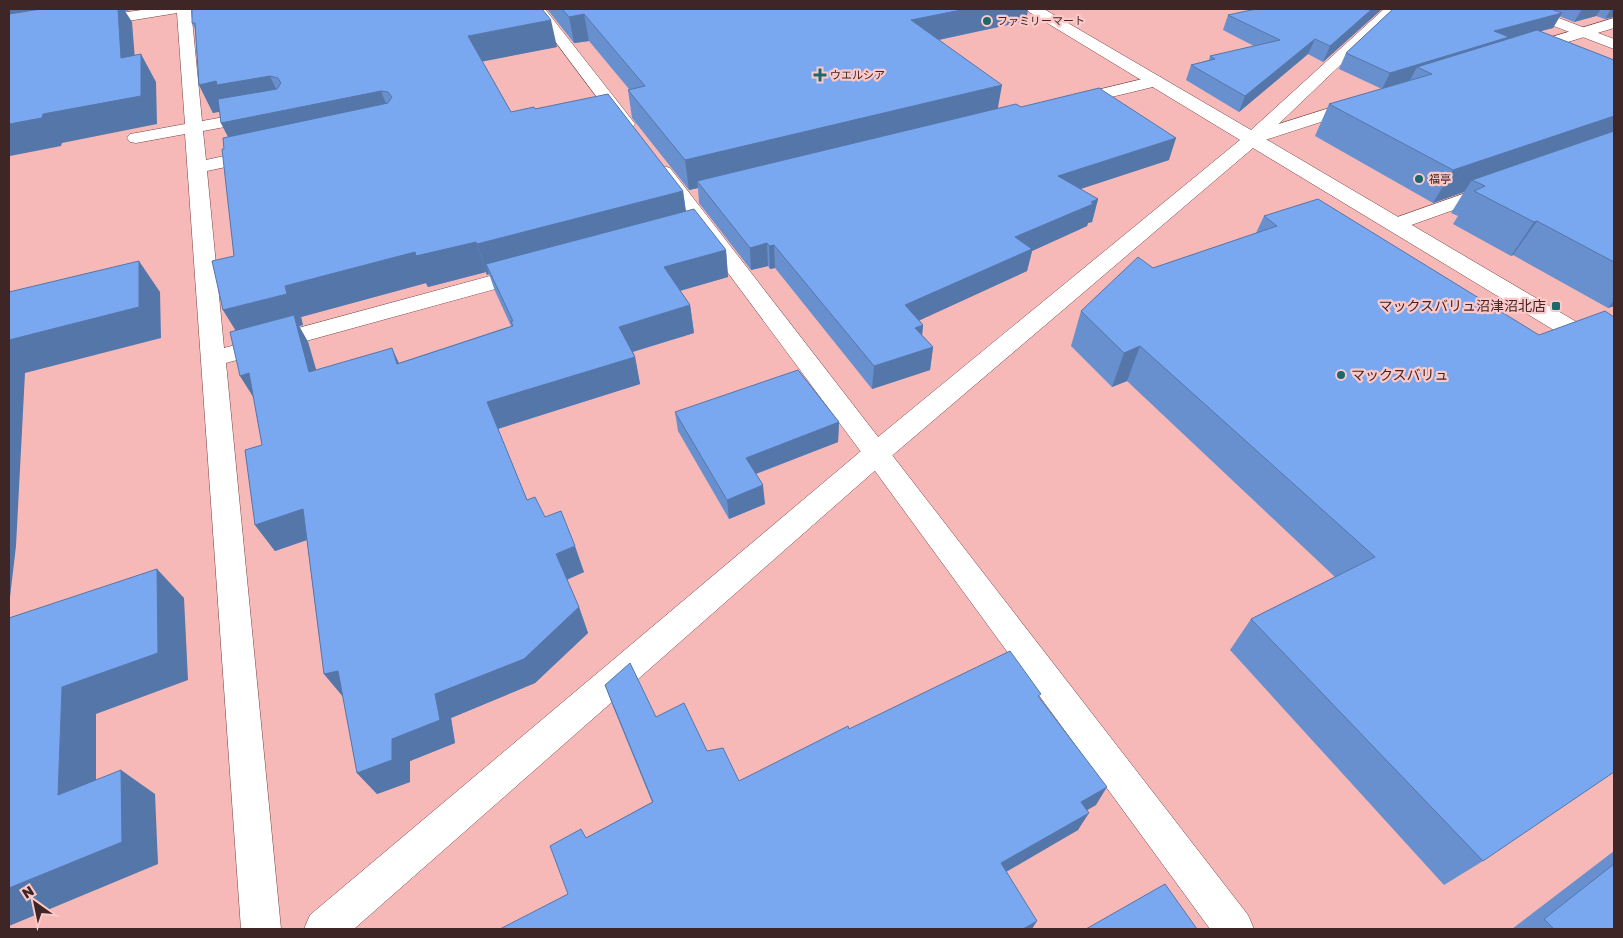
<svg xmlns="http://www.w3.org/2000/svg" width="1623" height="938" viewBox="0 0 1623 938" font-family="'Golos Text','Noto Sans JP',sans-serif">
<rect width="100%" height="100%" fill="#f7b8b8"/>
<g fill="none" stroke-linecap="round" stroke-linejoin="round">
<!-- street casing -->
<g stroke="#774344" stroke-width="1">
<g id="street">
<polygon points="149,9 191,9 202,121 257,111 263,112 266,116 263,120 257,121 203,131 206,160 261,148 268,150 270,154 268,158 207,171 224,348 527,266 535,268 538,273 535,278 226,363 281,929 241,929 185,134 136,143 130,142 127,138 130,134 136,133 185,124 177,13 91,27 86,25 83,22 86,19 91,17"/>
<polygon points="531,9 545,9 632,120 635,124 632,128 626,129 620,128"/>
<polygon points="1614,18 1614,28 1525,55 1519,53 1517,50 1519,47"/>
<polygon points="1155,76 1161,77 1163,81 1161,85 1070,107 1064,106 1061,102 1064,98"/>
<polygon points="1361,98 1367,99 1370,103 1367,107 1259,142 1253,143 1247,142 1244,138 1247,134"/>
<polygon points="663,166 670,168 1248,915 1254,929 1210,929 867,460 656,176 653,172 656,168"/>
<polygon points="1494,183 1501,185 1504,189 1501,193 1403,228 1396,230 1389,228 1386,224 1389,220"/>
</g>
</g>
<!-- secondary casing -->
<g stroke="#774344" stroke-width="1">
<g id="secondary">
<polygon points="1027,9 1044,9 1251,130 1384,9 1399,9 1264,138 1614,344 1614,363 1605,361 1253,148 887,460 354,929 304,929 310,915 867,446 1240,140 1029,12"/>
<polygon points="1515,9 1535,9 1614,39 1614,49 1517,12"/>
</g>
</g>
<!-- street -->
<use href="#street" fill="#fff" fill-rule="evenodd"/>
<!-- secondary -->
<use href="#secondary" fill="#fff" fill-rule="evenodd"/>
</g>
<!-- wall -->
<g fill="#6890cf" fill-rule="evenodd">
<polygon points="547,9 1028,9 1026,21 939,40 998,108 1021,107 1169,160 1080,189 1098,199 1092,222 1088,223 1087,226 1032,251 1027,271 919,320 923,325 922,335 933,347 930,370 872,389 775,268 770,269 768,266 751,270 699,203 698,188 689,190 632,118 628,90 629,89 589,41 574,43"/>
<polygon points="1382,9 1323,62 1308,54 1239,112 1186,80 1191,65 1209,60 1210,56 1254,46 1223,30 1228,15"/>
<polygon points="1393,9 1614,9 1605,19 1596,16 1574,22 1559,16 1553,28 1539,31 1614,60 1614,306 1608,308 1513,255 1511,256 1453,224 1458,216 1451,213 1464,192 1433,203 1315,136 1329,104 1382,89 1339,69 1346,53"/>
<path d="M192,23L557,47L482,61L511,112L535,109L683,191L686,211L726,250L728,277L680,291L690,305L694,333L633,352L635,357L640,384L498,429L527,500L545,517L584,572L567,580L579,607L588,633L535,683L451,718L455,743L410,761V782L377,794L357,773L343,696L324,674L307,540L275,551L255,525L262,445L254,398L236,330L223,310L234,256L224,149L228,137L221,123L220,111L213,113L199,85L195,29ZM486,272L487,275L489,274L495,291L511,326L399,363L316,370L308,342L299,326L303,325L301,317L426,283L428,287Z"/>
<polygon points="1264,216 1539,335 1483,861 1444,885 1230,650 1251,619 1335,577 1127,381 1112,387 1071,346 1081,311 1153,268 1256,233"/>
<polygon points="675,412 839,422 838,442 756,474 765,504 729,519 678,431"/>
<polygon points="605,685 656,717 707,751 739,781 849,729 1040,698 1096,805 1087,810 1078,830 1006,871 568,894 586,838 652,802 612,704"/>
<polygon points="1614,851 1614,929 1512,929"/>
</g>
<!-- shaded-wall -->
<g fill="#5576a9">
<polygon points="9,9 130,9 131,10 125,11 132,22 137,85 121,58 9,29"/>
<polygon points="966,9 1028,9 1026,21 909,46 911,20"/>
<polygon points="1372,9 1382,9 1323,62 1330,46"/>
<polygon points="1582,9 1601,9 1596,16 1574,22"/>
<polygon points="1611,9 1614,9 1614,17 1605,19"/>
<polygon points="1562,13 1553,28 1507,40 1417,67 1410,80 1382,89 1390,73 1494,31"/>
<polygon points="584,14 589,41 574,43 569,17"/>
<polygon points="551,20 557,47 475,63 468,36"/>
<polygon points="1315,39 1308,54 1239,112 1245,96"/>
<polygon points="141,54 156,82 157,124 62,143 61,146 10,156 9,165 9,124 43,114"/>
<polygon points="270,76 283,104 229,110 213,113 199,85 216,81"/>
<polygon points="1002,85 997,113 697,181 698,188 689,190 685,160"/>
<polygon points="381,91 392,119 236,152 221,123"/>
<polygon points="1614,116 1614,141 1472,180 1464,192 1433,203 1453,170"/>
<polygon points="1176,138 1169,160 1053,198 1058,176"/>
<polygon points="683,191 687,221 486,264 489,274 487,275 477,244"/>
<polygon points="1098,199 1092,222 1088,223 1087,226 1032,251 1027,271 903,328 905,305 1015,237"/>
<polygon points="1537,221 1513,255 1511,256 1534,222"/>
<polygon points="476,242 486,272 428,287 426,283 301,317 303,325 299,326 308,342 325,400 309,372 242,341 223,310 285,286 415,252"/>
<polygon points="767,243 768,266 751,270 750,248"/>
<polygon points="774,245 775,268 770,269 769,246"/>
<polygon points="726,250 728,277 668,294 664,267"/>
<polygon points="139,261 160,292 161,338 25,373 16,546 9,606 9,340"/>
<polygon points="1614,300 1614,306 1608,308"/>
<polygon points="690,305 694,333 625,354 619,327"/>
<polygon points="923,325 921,347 915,328"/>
<polygon points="1140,346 1127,381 1112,387 1124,353"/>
<polygon points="933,347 930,370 872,389 874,366"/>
<polygon points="392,348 405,376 397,364"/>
<polygon points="635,357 640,384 497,429 487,402"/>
<polygon points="249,373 257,403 240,376"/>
<polygon points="839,422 838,442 747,477 746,458"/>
<polygon points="763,485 765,504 729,519 727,500"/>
<polygon points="303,509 321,535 275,551 255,525"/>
<polygon points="575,546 584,572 565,580 556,554"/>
<polygon points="157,569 184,598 188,680 96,714 96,818 58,795 62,687"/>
<polygon points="579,607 588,633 535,683 451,718 455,743 410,761 410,782 377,794 357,773 392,739 435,694"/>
<polygon points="338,671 344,698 324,674"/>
<polygon points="121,770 155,794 158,864 9,926 9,888"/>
<polygon points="1107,787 1096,805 1071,819 1081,802"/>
<polygon points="1089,813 1078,830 994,879 1001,863"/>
<polygon points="1037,921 1032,929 1023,929"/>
</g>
<!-- building -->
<g fill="#79a8f1" stroke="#5576a9">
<polygon points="41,9 118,9 121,58 141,54 141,96 43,114 42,118 9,124 9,14"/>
<polygon points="192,9 542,9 551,20 468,36 511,112 534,107 535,109 608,94 683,191 477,244 476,242 416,256 415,252 285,286 287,294 223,310 212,261 234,256 222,149 224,149 223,138 388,103 392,97 388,92 381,91 221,123 218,99 277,89 281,83 278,78 270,76 217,85 216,81 199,85 195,23 192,23"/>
<polygon points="562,9 966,9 911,20 1002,85 685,160 628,90 645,86 584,14 569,17"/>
<polygon points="1256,9 1372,9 1330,46 1315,39 1245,96 1191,65 1215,59 1210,56 1280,40 1228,15"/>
<polygon points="1393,9 1551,9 1562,13 1494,31 1509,37 1390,73 1346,53"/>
<polygon points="1537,30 1614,60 1614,116 1453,170 1329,104 1432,74 1417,67"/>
<polygon points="1099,88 1176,138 1058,176 1098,199 1091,202 1093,204 1015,237 1032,249 905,305 923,325 915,328 933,347 874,366 774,245 769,246 767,243 750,248 697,181 1016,104 1021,107"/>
<polygon points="1614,131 1614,262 1537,221 1534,222 1474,191 1485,186 1472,180"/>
<polygon points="1318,199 1539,335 1605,311 1614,317 1614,772 1483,861 1251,619 1375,557 1140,346 1124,353 1081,311 1138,257 1153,268 1277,226 1264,216"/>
<polygon points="694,209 726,250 664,267 690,305 619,327 635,357 487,402 527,500 535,497 545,517 561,511 575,546 556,554 579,607 524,659 435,694 440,720 392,739 392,760 357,773 338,671 324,674 303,509 255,525 245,450 262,445 249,373 240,376 230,332 294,315 309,372 392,348 397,364 513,326 511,321 513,321 486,264"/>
<polygon points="139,261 139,307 9,340 9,292"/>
<polygon points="798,370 839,422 746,458 763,485 727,500 675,412"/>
<polygon points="157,569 158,653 62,687 58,795 121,770 122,842 9,888 9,618"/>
<polygon points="1010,651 1041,694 1038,696 1107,787 1081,802 1089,813 1001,863 1037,921 1023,929 500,929 568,894 550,846 581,829 586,838 653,802 605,685 630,663 656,717 684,703 707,751 723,748 739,781 848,726 849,729"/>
<polygon points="1614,864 1614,929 1554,929 1544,919"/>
<polygon points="1165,884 1197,929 1086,929"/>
</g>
<!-- markers -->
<g fill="#1b696c" stroke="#fcc9c8" stroke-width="2">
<circle cx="987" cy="21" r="5"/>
<path d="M817.5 67.5h5v5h5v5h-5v5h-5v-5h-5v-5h5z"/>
<circle cx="1419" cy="179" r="5"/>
<rect x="1551" y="301" width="10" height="10" rx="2.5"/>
<circle cx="1341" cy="375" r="5"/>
</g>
<g text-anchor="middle" stroke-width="4.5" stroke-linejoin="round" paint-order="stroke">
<!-- far-poi labels -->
<g font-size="11" fill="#3e2626" stroke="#fcc9c8" text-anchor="start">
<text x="997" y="25">ファミリーマート</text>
<text x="830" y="79">ウエルシア</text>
<text x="1429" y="183">福亭</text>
</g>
<!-- poi labels -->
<g font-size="14" fill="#3e2626" stroke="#fcc9c8" text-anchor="end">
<text x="1546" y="311">マックスバリュ沼津沼北店</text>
<text x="1351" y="380" text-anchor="start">マックスバリュ</text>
</g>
</g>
<!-- border -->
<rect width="1623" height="938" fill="none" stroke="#3e2626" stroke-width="20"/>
<!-- north arrow -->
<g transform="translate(35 903) rotate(327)" stroke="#fcc9c8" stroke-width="4" paint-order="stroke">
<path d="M0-4L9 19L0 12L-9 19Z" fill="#3e2626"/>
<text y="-8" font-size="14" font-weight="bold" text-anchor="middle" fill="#3e2626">N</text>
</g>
</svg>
